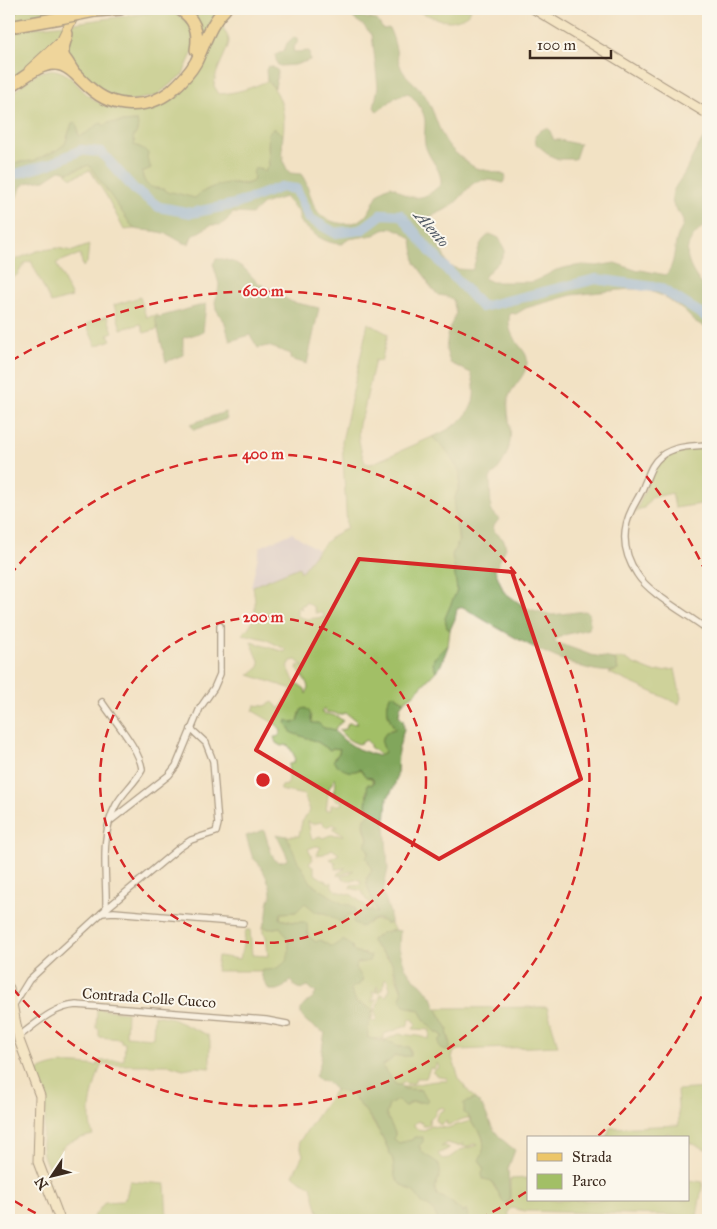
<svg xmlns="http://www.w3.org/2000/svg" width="717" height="1229" viewBox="0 0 717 1229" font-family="'IM FELL Great Primer',serif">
<rect width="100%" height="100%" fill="#fbf7ec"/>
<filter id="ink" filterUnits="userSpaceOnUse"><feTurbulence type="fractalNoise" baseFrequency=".02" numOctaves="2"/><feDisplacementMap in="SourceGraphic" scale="10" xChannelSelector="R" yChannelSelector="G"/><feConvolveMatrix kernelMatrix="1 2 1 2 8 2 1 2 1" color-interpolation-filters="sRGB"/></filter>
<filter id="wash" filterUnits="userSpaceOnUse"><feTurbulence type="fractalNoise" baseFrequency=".0096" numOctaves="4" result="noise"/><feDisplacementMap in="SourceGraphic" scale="20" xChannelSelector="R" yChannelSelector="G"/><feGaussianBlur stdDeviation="1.12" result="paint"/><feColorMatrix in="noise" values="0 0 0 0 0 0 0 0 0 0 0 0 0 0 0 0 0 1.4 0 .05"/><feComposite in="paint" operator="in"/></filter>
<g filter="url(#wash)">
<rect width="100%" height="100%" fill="#f2e2c4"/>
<!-- industrial -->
<polygon fill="#cbbfd5" points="292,533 318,550 301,572 298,567 251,587 260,547"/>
<!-- green -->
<g fill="#a2bf66" stroke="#6e7442" fill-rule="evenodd">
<polygon points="16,9 47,9 59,13 9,25 9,18"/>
<polygon points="188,9 221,9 202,39"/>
<path d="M420,9H471C469,15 465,17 459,19C444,25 433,16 419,12Z"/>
<polygon points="162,11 177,14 191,25 195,47 183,74 156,96 129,101 104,95 74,68 66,51 66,45 74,23"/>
<path d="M221,22C222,28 228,35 229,40C230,48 214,71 214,86L219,94C237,93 251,88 267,81C282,93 286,116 283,135L278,131L268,144L269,166L264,172L259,168L253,173L254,180C247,186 240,183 231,183C218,184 204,189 195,198L169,194L157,188L153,189C146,185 143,180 142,172L151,168L142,148L134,145L133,138C137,133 139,128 137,121L108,123L103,127L99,124L87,134L80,136L72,123L65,144L57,150L33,161L9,163V97C19,88 34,71 49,70C68,68 77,87 90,97C123,122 167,111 191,80C199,70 201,59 206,48C210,39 216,30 221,22Z"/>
<polygon points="65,24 61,35 18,76 9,82 9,33 22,29"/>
<polygon points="89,165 134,229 124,230 107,197 90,170 72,178 66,173"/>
<polygon points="89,245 87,263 83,267 80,254 56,263 72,297 51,303 31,261 25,263 17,275 9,281 9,266 17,259 37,251 57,248 73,251"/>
<polygon points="140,297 146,317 158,315 158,317 155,318 158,329 144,333 141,324 121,329 114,305"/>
<polygon points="107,316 113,332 108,334 111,340 96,346 86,324"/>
<path d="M368,323L388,334L381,362L375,360L363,414C354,428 360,448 365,463L371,464L432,437C442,447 453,456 459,470C463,480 457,489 455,499C453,512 458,525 458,538C460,554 458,572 457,588C456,603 444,607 447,628L450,630L448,646C442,649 442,651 438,655C433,662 433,662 436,671L414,694L404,701L397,697L395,694L388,701V714L395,729L390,730L382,740L385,752L380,755L370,747V744L366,740L359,744C351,742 344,737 339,730L346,729L348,723L358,724L355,720L346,713L338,715L335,713L326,712L324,709L321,711L324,714C331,714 338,716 343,721L336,727L335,732L312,724L311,715L301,710L298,721L293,723L300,735L316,741L330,750L333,748L340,749L339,753L334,758L356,771L360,769L366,777L372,778L373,784L372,785L369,784C366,789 367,799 366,805L372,812L365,818L364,827L368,839L366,842C369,852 367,861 372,870L367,878V885L378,913L370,912L367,924C376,918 379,919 387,924L390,923L395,930L382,933L371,940L375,946L392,963L395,974L402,992L412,1009L419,1010C424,1020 431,1031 441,1034L443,1037L451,1043L447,1032L448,1029L436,1008L547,1007L558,1046L459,1050L454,1052L452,1057L460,1081L475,1099L471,1101C470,1110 469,1117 473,1125C475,1128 480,1130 481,1134C486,1144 486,1163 482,1174L492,1181L495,1189L510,1200V1179L528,1178V1200H688V1180L703,1182L697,1216L525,1211L511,1208L508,1213L511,1220H467L469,1218L468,1214C454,1208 453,1199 438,1196C431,1186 440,1182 440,1172C440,1169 439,1166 438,1163L423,1154L415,1137L412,1140L398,1143L394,1139L395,1133L386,1114L389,1105L397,1100L402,1104L407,1106L412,1102H421L425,1096L419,1089C413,1089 407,1090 402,1088C394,1084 384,1073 383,1065L387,1063L394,1056H411V1051L409,1047C399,1049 391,1042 381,1039C376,1038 372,1039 368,1038C366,1032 371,1017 372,1010L363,1004H357L351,990V988L359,985L360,975L356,968L357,963L364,962L366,954L356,953L343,940L332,947L316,942L308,936L307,932L298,923L280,919V913L296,912L305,903L319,913C332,911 338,923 355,913V908C350,905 349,906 344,904C337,902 329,896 323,892C304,882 293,855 287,836H300L299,835L302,822L310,810L304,795L280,790L282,786L287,785C291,778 287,771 289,764L294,763L295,757L289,746L286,745L281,746L276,743L274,737C279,737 280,735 281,730L277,725L253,711L255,705L265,706L273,702L280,709L292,689L249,675L259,667L260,663L251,642L285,652V649L265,639L242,634C258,621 256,605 253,586L299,567L301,572C315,554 326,537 347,528L342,441ZM306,602L315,608L313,610H316L315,613L321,612L325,617L307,619L297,616V607L302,609L300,605H304ZM296,660L305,668L298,665L297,668C302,677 312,685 306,694L305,689L294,681L288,667L291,661ZM335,778L336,784L333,791L335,793H331V795L338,801L342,800L341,805H331V810H326L329,788ZM308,821L312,824L322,822L326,827L333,824L338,827H333V829L344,835H330L323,838L320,836L312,839C309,834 310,827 308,821ZM316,846L321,847L316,855L324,854L332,849L339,854L330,859L337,863L334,864L336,869L346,868L338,873L337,876L354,870L349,874L341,876V878L351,881L354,879L360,880L361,884L351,885L350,888L362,891L366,900L371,903L372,911L352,895L337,891L332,887V882L329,883L316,875L314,871V868L309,864L313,859L308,849ZM385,978L388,981L390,989L386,996L381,994L375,1012L377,1018L375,1021H373L371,1018L373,1017L374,1006L377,999L371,1002L374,997L372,992H377L376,987L378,986V993L379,994C383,989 384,984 385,978ZM410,1019L414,1020L416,1024L413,1029L430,1030L429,1039L418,1036L399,1034L385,1040L383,1038L384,1034L407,1026ZM437,1063L439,1067L432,1072L439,1077L447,1078V1081C432,1080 419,1084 404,1087L401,1086L402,1082L408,1084L414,1083L416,1078H426L430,1068L434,1069ZM444,1107V1110C438,1112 437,1114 436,1120L440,1125L447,1121L446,1124L448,1125C455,1123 462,1118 469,1118L470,1121L447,1128L431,1126L424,1130L417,1129L414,1125L415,1123L418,1121L422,1123L423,1126H427L430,1124L429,1120L435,1114L437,1109ZM447,1143L458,1146L464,1143L462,1146L467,1147L474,1144L478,1145L460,1150L449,1158L442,1159L438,1154L450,1148L445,1146L441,1147Z"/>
<polygon points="700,448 708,451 708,503 675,508 672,493 651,498 644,508 640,509 635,513 646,488 654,467 660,460 679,451"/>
<polygon points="614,659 626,659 634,664 654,672 675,669 681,698 679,704 609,673 618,670 616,662"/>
<polygon points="263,926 269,929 280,927 287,935 289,946 288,959 284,964 272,971 216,971 218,956 240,959 246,930 250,930 252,955 268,956 266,936 263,933"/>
<path d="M97,1009L127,1012L126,1036L153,1038L154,1015L173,1018L174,1020L208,1035L210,1041V1068L195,1067L183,1069L170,1065H101C94,1087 85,1112 93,1135C69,1141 54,1144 58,1172L52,1173C33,1145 47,1136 45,1108C44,1096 38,1085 33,1074C53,1061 74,1063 97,1066L99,1061L124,1060L125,1043L121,1042V1039L99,1037V1029L96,1028Z"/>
<polygon points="708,1088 708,1150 688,1142 688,1138 679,1138 667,1133 665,1138 606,1138 610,1128 679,1125 677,1090"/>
<polygon points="335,1090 351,1094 366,1112 383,1138 393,1160 395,1177 399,1183 415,1193 423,1204 430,1207 435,1213 438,1220 309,1220 319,1216 311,1186 300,1181 293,1175 303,1155 299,1142"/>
<polygon points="130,1181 165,1184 167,1218 161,1220 91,1220 105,1202 122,1201 126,1197"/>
</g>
<!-- forest -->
<g fill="#81a65b" stroke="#5e683c">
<path d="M352,15L377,20L383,29L389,28C395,40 396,52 400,65C403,77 418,84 424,94C437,113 438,139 457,154C463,159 470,165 476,168C485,171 498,171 506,176L503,183C467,173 473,190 450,207C442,212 433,215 425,219L449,266L458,269L472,270C479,256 475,244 490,234L499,238L505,250C501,265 492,265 484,278L492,282H533L556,270L568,267L583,265L597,266L615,263L638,271L641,270L666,275C676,263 673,249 678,235C680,231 684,226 683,221C681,211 671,209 672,197C672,188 682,179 686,170C692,158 696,148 705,137L708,138V222C702,228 694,234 690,242C681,259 697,280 708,291V329L694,321L683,310L663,296L647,290L630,289L572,295L526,308L516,314L510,313C507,325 511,336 519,345C522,349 526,353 527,358C529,372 517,382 511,392C505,403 509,415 510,427C513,446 504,465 490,478L491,510L499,519L494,526L493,530L504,540L506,548L495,570L504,592L526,608L552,615L585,611L589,613L590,624L588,629L564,635L553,641L591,655L614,659L616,662L618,670C584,681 493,626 463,607L457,609L455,619L450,630L447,628L445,618L457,590L452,555L459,540L454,509L455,498L460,485V472L445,449L432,437C461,425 483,408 471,373L450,363L446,350L448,332L456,313L453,300L445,296L438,295L429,285L426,278L415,263L412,240L401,231L392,228L383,230L374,235L349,239L342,244C324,244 312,233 299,221V213L285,197L263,204L252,214L233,213L226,221L220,225H211L192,236L189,244C179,243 173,235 163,233C153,230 143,231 134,229L89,165L69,172L60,170L45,180L26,183L21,187L19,194L9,206V163L33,161L57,150L65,144L72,123L75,122L78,129V134L80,136C90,133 93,125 102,123L104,126L108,123L137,121C139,128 137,132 133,138L135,142L134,145L142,148L148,153L147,158L151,168L142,172C144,187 151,188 164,189L169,193L172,192L195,198C204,189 218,184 231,183C240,183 247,187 254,180L253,173L255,168H259L264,172L269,166L268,133L274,128L283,135C282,147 281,164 290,173L301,174C310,185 309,200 318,212C329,225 356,229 367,214C376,202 375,190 391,186C397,188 400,192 405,195C420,201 430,195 441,184C442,170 430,160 426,148C423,139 425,133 425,124C426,113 416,100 408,93L396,97L377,112L374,107L378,87L372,35L363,25L354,19Z"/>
<polygon points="294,37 297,38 298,42 293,48 294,52 309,51 310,60 295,65 280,66 277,64 275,55 284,51 287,43"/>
<polygon points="268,66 273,67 278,71 275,88 267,81 266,70"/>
<path d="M545,128L549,129L554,140C563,139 571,144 580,144L575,159H558L551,156L536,144L535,136L540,131Z"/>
<polygon points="216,259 223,259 236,263 245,269 257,282 281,296 292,302 319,308 307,364 290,359 291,354 268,346 258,348 250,335 230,341 224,320 222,319 216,309 215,302 218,292 219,284 213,264"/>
<polygon points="206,304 203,332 183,338 183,355 166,362 155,318"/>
<polygon points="225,412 227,419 194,430 190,424"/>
<path d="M448,646L441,665L436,671L433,664L434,658C440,654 441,649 448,646Z"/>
<path d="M395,694L397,697L404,701L400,708L399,716L403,720L404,729L398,751L397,776L394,787L387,799L385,824L388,869L383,892L390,913V923L387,924L380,919H375L361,927L354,923L353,920L364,910L377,913L367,885V878L372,870L366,856L369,853L368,850L365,846L368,839L364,823L365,818L372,812L366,805L368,793L367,785L368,784L372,785L374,781L372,778L366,777L360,769C349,775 341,769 333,761L339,753L340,749L333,748L330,750L316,741L292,733L286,723L287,720L293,723L298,721L301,710L305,708C312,711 310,717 312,723H318L324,728L332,729L345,741L358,749L378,756L385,752L381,740L386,733L395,729C388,718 385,708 390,696Z"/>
<path d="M264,830L272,855L275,860L280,862L287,860V856L276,834L287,836L297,860L312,884L343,904L350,905L355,908V913L346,917L342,923L325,913L316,912L305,903L296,912L281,913L280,919L292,922H305L307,924L308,936L316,942L320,940L332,947L343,940L353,947L352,948L356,953L371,956L369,961L357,963L356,968L363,979L359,985L351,988V990L357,1004H362L372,1010C372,1017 366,1032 368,1038L393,1043L398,1047H409L411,1056H394L391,1060L383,1065V1068L396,1085H400L404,1089L421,1090L428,1100L426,1102H412L404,1107L397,1100L389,1105L386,1114L395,1133L394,1139L399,1143L412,1140L414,1137H423V1142L419,1146C423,1159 439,1158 440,1169C442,1180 430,1185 438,1196C453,1199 453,1208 464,1212L466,1209L469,1218L467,1220H438L435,1213L430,1207L423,1204L415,1193L399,1183L395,1177L393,1160L383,1138L373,1121L355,1098L351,1094L335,1090L327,1082L319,1080L315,1076C323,1064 321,1047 325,1033C316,1028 292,1017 304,1005C308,1000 313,999 316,993L308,986L301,989L294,986L290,979C285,989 279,991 269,990L262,977L261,970C290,972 297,948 280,927L269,929L263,926C269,917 266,909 269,900C271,895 271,898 271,893C271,885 260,861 253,859L246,836Z"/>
<path d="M395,930L400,931L399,948L405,967L413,978L421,984L432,997L436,1008L448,1029C446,1035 451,1042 450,1049L447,1051L443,1050L439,1045V1040L443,1037L441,1034C430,1030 424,1020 419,1010L404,1006L400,998L402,992C401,986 393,964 391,961C385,953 376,949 371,940L382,933Z"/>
<path d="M475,1099C486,1106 487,1120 494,1130C500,1138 507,1144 515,1150L508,1169L510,1201L504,1203L492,1181L483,1179L482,1174L484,1168L479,1160C484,1152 486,1141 480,1132C479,1130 476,1128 474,1126C470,1120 471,1117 464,1113V1103Z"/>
</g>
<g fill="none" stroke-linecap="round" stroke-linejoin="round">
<!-- river -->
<polyline stroke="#78ace5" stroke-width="10" points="9,176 50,164 81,150 101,152 134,189 159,207 191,213 236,204 281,187 296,189 309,218 335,233 361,230 382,214 401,215 429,250 482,307 596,279 660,288 708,318"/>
</g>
</g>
<g filter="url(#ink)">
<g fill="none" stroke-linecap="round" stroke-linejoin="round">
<!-- street casing -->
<g stroke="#564637" stroke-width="8">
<g id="street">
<path d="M708,445C692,446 674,446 661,456C651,464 649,474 644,485C641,494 636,501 632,509C621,531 623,553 637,574C649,594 689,615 708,630"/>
<path d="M102,702C113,719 141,751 142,770C135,783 123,792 116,805C99,836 107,875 106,909"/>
<polyline points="110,821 169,775 176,766 200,708 214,688 220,674 220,626"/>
<polyline points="102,913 114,912 243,923"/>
<polyline points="13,1006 29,980 106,909 179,848 191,840 216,832 218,824 213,761 206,743 191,729"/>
<path d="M18,1037C37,1023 53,1007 76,1005L266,1020L287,1024"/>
</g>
</g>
<!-- secondary casing -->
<g stroke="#564637" stroke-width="11">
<g id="secondary">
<polyline points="534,9 708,114"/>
<polyline points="9,988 19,1040 40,1096 38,1162 60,1220"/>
</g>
</g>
<!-- primary casing -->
<g stroke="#564637" stroke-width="11">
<polyline id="primary" points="29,70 62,40 77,9"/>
</g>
<!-- highway casing -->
<g stroke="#564637" stroke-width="14">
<g id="highway">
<path d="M179,9C196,19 199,33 196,50"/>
<polyline points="9,11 10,9"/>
<polyline points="95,11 120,9"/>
<polyline points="9,27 60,18"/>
<polyline points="63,55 63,48 67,34"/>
<path d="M56,64L52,58V51C64,53 67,62 73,71"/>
<path d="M9,87C23,79 39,63 56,64C70,65 80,80 90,88C113,109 147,110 171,91C180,83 190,73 196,62C205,43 210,24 225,9"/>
</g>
</g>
<!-- street -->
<use href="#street" stroke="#fff" stroke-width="5.5"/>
<!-- secondary -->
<use href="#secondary" stroke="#f7e8c3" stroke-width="9"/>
<!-- primary -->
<use href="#primary" stroke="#ecc669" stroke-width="9"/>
<!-- highway -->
<use href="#highway" stroke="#ecc669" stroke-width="11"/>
<!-- highway-bridge casing -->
<g stroke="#564637" stroke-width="14" stroke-linecap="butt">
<polyline id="highway-bridge" points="60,18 95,11"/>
</g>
<!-- highway-bridge -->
<use href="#highway-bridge" stroke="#ecc669" stroke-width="11"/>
</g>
</g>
<!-- marked area -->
<path d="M0 0H717V1229H0ZM359,559L512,572L581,779L439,859L256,750Z" fill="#f2e2c4" fill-opacity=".55" fill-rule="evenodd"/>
<path fill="none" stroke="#d62828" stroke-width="4" stroke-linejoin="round" d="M359,559L512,572L581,779L439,859L256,750Z"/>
<!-- distance rings -->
<g fill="none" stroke="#d62828" stroke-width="2.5" stroke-dasharray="9 6">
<circle cx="263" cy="780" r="163"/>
<path d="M10 575A326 326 0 1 1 10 985"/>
<path d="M708 983A489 489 0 0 1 596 1138M526 1192A489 489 0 0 1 477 1220M49 1220A489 489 0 0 1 11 1199M11 361A489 489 0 0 1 708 577"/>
</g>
<g text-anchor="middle" stroke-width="4" stroke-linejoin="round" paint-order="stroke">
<!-- street labels -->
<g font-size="15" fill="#3b2a1e" stroke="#fbf7ec">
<text transform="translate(149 998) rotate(4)" y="5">Contrada Colle Cucco</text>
</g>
<!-- water labels -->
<g font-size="16" font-style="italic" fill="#505864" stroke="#fbf7ec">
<text transform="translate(432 228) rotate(49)" y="6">Alento</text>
</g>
</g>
<circle cx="263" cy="780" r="8" fill="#d62828" stroke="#fbf7ec" stroke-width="2.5"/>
<g font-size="15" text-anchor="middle" font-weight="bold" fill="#d62828" stroke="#fbf7ec" stroke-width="4" stroke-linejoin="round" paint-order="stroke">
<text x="263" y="296">600 m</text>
<text x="263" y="459">400 m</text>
<text x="263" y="622">200 m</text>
</g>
<!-- margin -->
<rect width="717" height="1229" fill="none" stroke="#fbf7ec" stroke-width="30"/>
<!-- legend -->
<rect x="527" y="1136" width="162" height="65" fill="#fbf7ec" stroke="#aea59a"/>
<rect x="537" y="1153" width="25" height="8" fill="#ecc669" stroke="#aea59a"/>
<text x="572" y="1162" font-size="15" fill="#3b2a1e">Strada</text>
<rect x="537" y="1174" width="25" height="15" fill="#a2bf66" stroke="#aea59a"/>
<text x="572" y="1186" font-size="15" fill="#3b2a1e">Parco</text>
<!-- north arrow -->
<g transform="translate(52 1176) rotate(235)" stroke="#fbf7ec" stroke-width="4" paint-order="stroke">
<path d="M0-4L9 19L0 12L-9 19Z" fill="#3b2a1e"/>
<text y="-8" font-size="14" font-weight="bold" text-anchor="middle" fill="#3b2a1e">N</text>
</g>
<!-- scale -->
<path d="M530 50v8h81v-8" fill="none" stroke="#3b2a1e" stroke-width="2.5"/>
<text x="537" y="50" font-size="15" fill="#3b2a1e" stroke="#fbf7ec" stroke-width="4" paint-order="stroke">100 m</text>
</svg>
